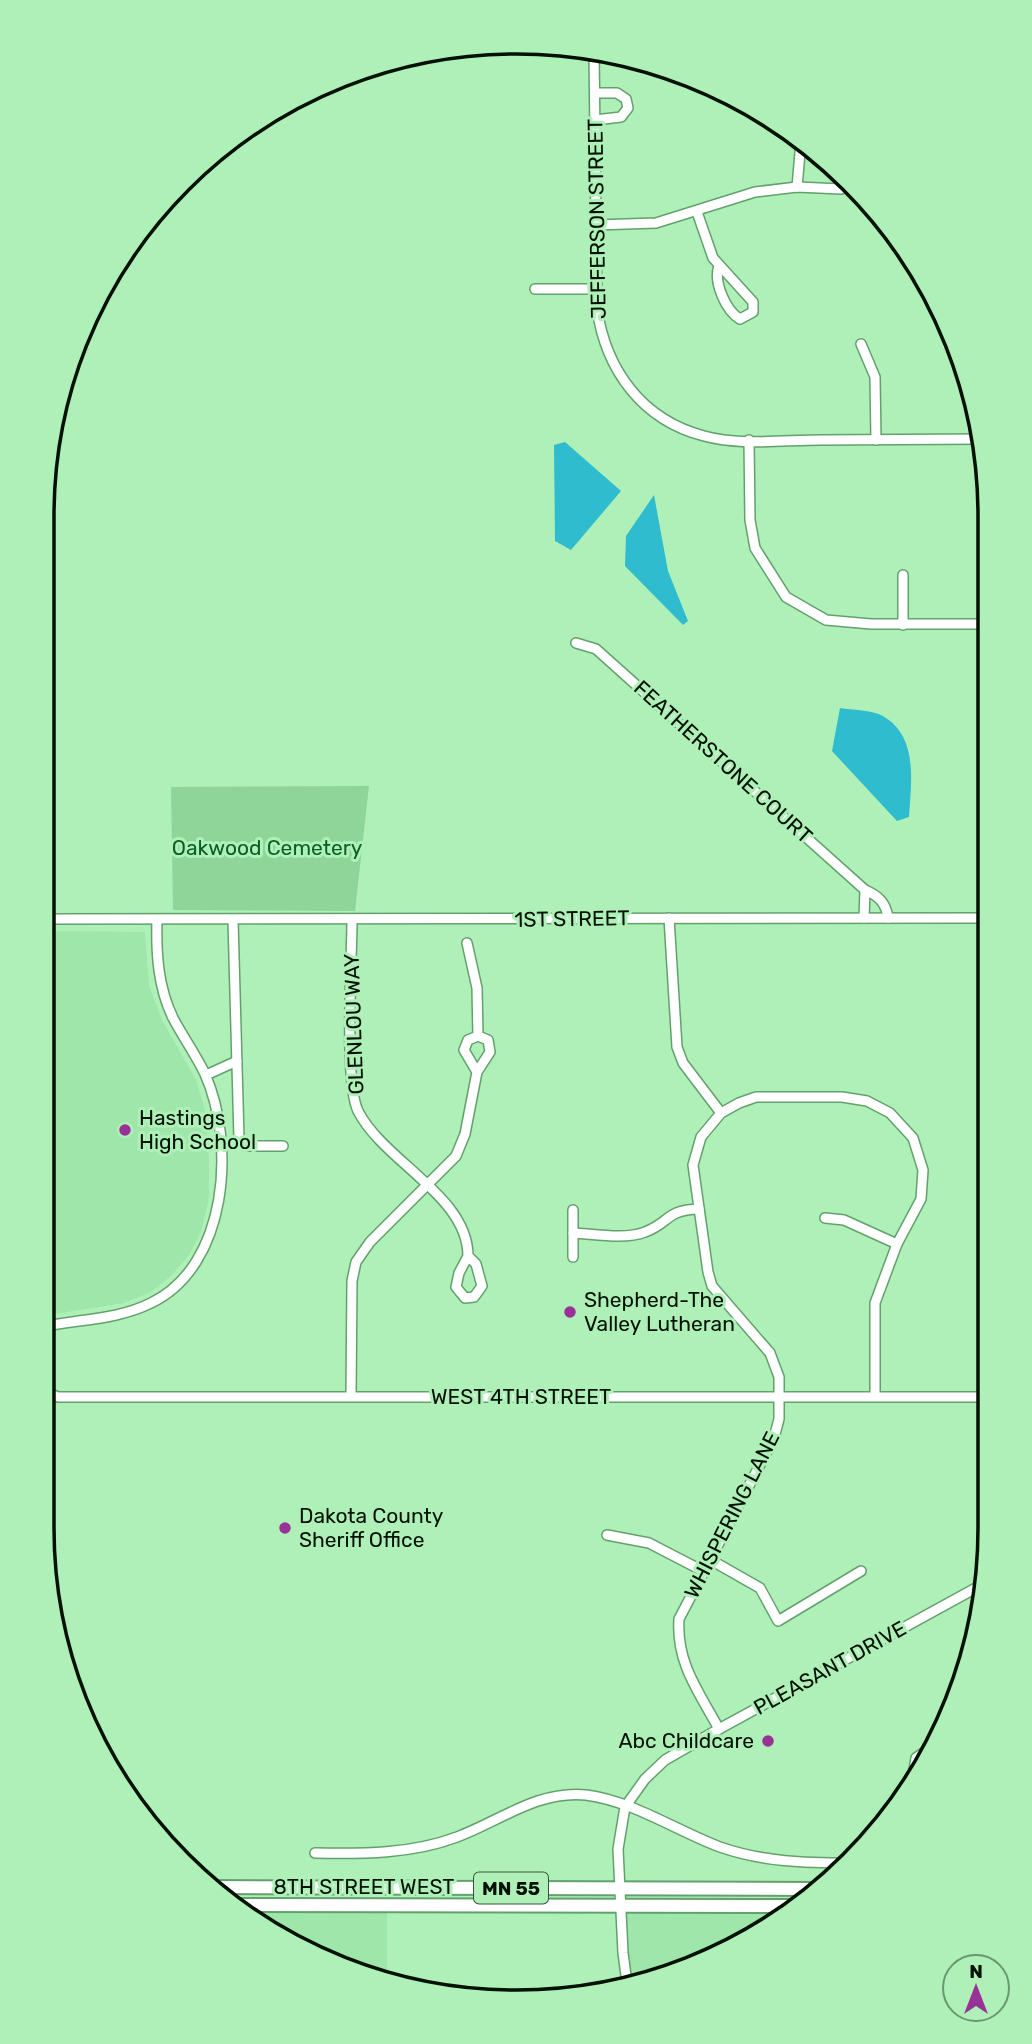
<svg xmlns="http://www.w3.org/2000/svg" width="1032" height="2044" viewBox="0 0 1032 2044" font-family="Rubik,sans-serif">
<rect width="100%" height="100%" fill="#aff0b8"/>
<!-- built -->
<g fill="#9ee6a9">
<polygon points="43,931 145,932 149,986 163,1022 196,1080 206,1114 209,1163 209,1198 201,1232 189,1255 171,1276 149,1293 124,1303 42,1316"/>
<polygon points="233,1905 387,1906 387,1979 279,1938"/>
<polygon points="620,1906 791,1906 725,1953 627,1983"/>
</g>
<!-- green -->
<polygon fill="#8fd599" points="369,786 355,911 173,910 171,787"/>
<!-- water -->
<g fill="#2fbcce">
<polygon points="565,442 621,491 571,550 555,541 554,445"/>
<polygon points="654,495 668,571 688,621 683,625 625,566 626,536"/>
<path d="M840,708C852,710 872,710 883,716C919,737 911,783 909,817L897,821L832,751Z"/>
</g>
<g fill="none" stroke-linecap="round" stroke-linejoin="round">
<!-- minor casing -->
<g stroke="#62a16d" stroke-width="12">
<g id="minor">
<path d="M594,51L597,309C606,370 642,420 704,436C740,446 784,440 821,440C875,440 929,439 982,439"/>
<polyline points="595,93 617,93 626,99 628,108 621,117 595,120"/>
<polyline points="797,187 801,141"/>
<path d="M697,212L713,258L753,302V312L740,319C726,311 713,282 719,266"/>
<polyline points="596,225 656,223 755,192 797,187 841,189 851,186"/>
<polyline points="535,289 596,289"/>
<polyline points="861,344 875,377 876,440"/>
<polyline points="749,440 750,520 755,548 786,597 826,620 871,624 986,624"/>
<polyline points="903,575 903,625"/>
<path d="M576,643L596,649L865,890C879,896 886,903 888,918"/>
<polyline points="669,918 677,1047 683,1063 721,1113"/>
<polyline points="864,918 865,890"/>
<polyline points="43,919 987,918"/>
<polyline points="233,920 239,1139 245,1146 283,1146"/>
<path d="M352,920C352,959 344,1082 358,1111C384,1162 468,1196 468,1256L459,1273L456,1287L465,1298L474,1297L482,1286L476,1264L468,1256"/>
<polyline points="467,943 477,988 478,1036"/>
<polyline points="206,1075 237,1061"/>
<polyline points="825,1218 844,1220 897,1244"/>
<path d="M573,1233C594,1234 625,1240 645,1232C670,1223 665,1210 699,1209"/>
<polyline points="573,1257 573,1210"/>
<path d="M42,1327C79,1319 117,1320 151,1303C228,1266 236,1144 205,1074C196,1055 183,1037 173,1018C158,987 156,954 157,920"/>
<polyline points="42,1390 58,1397 989,1397"/>
<polyline points="351,1396 352,1281 356,1262 370,1242 456,1156 465,1134 477,1072 490,1052 488,1040 478,1036 468,1040 464,1050 477,1072"/>
<polyline points="607,1535 649,1543 703,1571"/>
<polyline points="709,1559 760,1588 778,1621 861,1571"/>
<path d="M719,1729C699,1692 676,1663 679,1619L774,1438L779,1419V1377L770,1353L712,1286L708,1272L693,1165L701,1137L721,1113L739,1103L756,1097H842L867,1101L890,1113L913,1138L923,1170L921,1199L897,1244L875,1303V1396"/>
<polyline points="913,1776 916,1758 936,1744"/>
<path d="M315,1853C362,1854 412,1854 457,1837C500,1821 538,1790 586,1795C633,1801 677,1831 720,1847C763,1862 806,1863 851,1863"/>
<polyline points="627,1983 623,1953 618,1849 625,1807 645,1779 665,1760 719,1729 985,1583"/>
</g>
</g>
<!-- highway casing -->
<g stroke="#62a16d" stroke-width="16">
<g id="highway">
<polyline points="207,1887 816,1889"/>
<polyline points="233,1905 791,1906"/>
</g>
</g>
<!-- minor -->
<use href="#minor" stroke="#fff" stroke-width="9"/>
<!-- highway -->
<use href="#highway" stroke="#fff" stroke-width="12"/>
</g>
<!-- markers -->
<g fill="#983297" stroke="#aff0b8" stroke-width="2.5">
<circle cx="125" cy="1130" r="7"/>
<circle cx="570" cy="1312" r="7"/>
<circle cx="285" cy="1528" r="7"/>
<circle cx="768" cy="1741" r="7"/>
</g>
<g text-anchor="middle" stroke-width="6" stroke-linejoin="round" paint-order="stroke">
<!-- shield labels -->
<rect fill="#aff0b8" stroke="#345439" stroke-width="2" x="474" y="1872.5" width="74" height="31" rx="5"/>
<g font-size="19" font-weight="bold" fill="#001102">
<text x="511" y="1895">MN 55</text>
</g>
<!-- street labels -->
<g font-size="21" fill="#001102" stroke="#aff0b8">
<text transform="translate(597 219) rotate(-91)" y="7">JEFFERSON STREET</text>
<text transform="translate(723 762) rotate(42)" y="7">FEATHERSTONE COURT</text>
<text transform="translate(572 919) rotate(-1)" y="7">1ST STREET</text>
<text transform="translate(354 1024) rotate(-92)" y="7">GLENLOU WAY</text>
<text x="521" y="1404">WEST 4TH STREET</text>
<text transform="translate(732 1515) rotate(-63)" y="7">WHISPERING LANE</text>
<text transform="translate(830 1668) rotate(-29)" y="7">PLEASANT DRIVE</text>
<text x="364" y="1894">8TH STREET WEST</text>
</g>
<!-- park labels -->
<g font-size="21" fill="#0b5f26" stroke="#aff0b8">
<text x="267" y="855">Oakwood Cemetery</text>
</g>
<!-- poi labels -->
<g font-size="21" fill="#001102" stroke="#aff0b8" text-anchor="start">
<text x="139" y="1125">Hastings<tspan x="139" dy="24">High School</tspan></text>
<text x="584" y="1307">Shepherd-The<tspan x="584" dy="24">Valley Lutheran</tspan></text>
<text x="299" y="1523">Dakota County<tspan x="299" dy="24">Sheriff Office</tspan></text>
<text x="754" y="1748" text-anchor="end">Abc Childcare</text>
</g>
</g>
<!-- crop -->
<path d="M0 0H1032V2044H0ZM516 54H516A462 462 0 0 1 978 516V1528A462 462 0 0 1 516 1990H516A462 462 0 0 1 54 1528V516A462 462 0 0 1 516 54Z" fill="#aff0b8" fill-rule="evenodd"/>
<path fill="none" stroke="#001102" stroke-width="3.5" d="M516 54H516A462 462 0 0 1 978 516V1528A462 462 0 0 1 516 1990H516A462 462 0 0 1 54 1528V516A462 462 0 0 1 516 54Z"/>
<!-- north arrow -->
<g transform="translate(976 1988)"><circle r="33" fill="#aff0b8" stroke="#69976f" stroke-width="2"/>
<path d="M0-5L12 26L0 18L-12 26Z" fill="#983297"/>
<text y="-10" font-size="19" font-weight="bold" text-anchor="middle" fill="#001102">N</text>
</g>
</svg>
